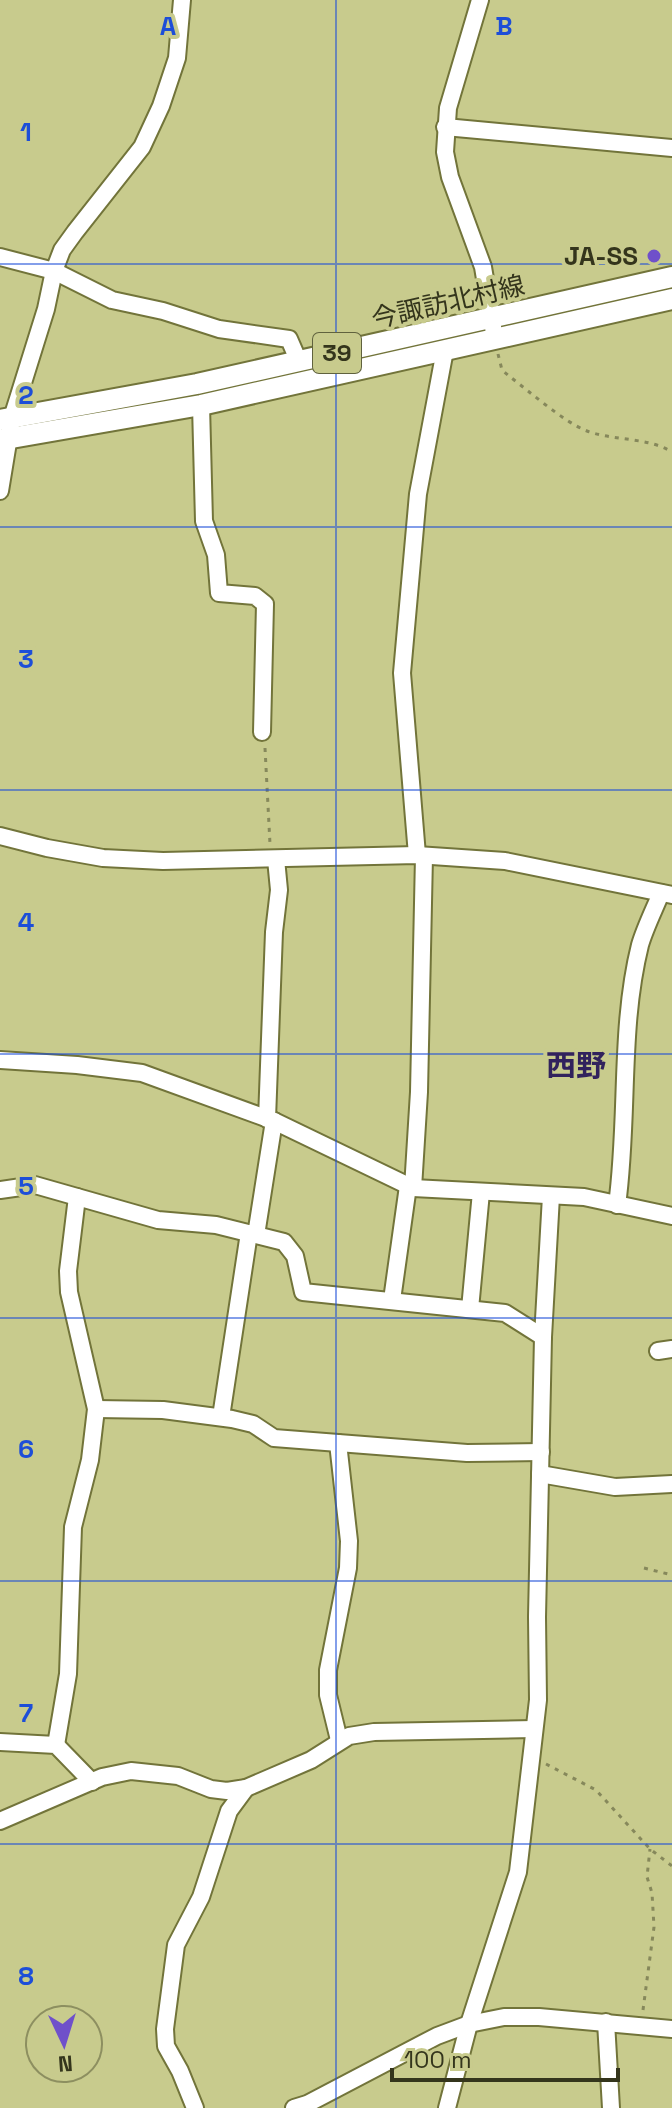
<svg xmlns="http://www.w3.org/2000/svg" width="672" height="2108" viewBox="0 0 672 2108" font-family="'Space Grotesk','Noto Sans JP',sans-serif">
<rect width="100%" height="100%" fill="#c8cb8d"/>
<g fill="none" stroke-linecap="round" stroke-linejoin="round">
<!-- minor casing -->
<g stroke="#72743a" stroke-width="20">
<g id="minor">
<polyline points="480,0 448,108 445,152 450,177 483,267 495,339"/>
<polyline points="445,127 672,148"/>
<polyline points="0,257 54,271 112,300 163,311 219,329 289,339 299,362"/>
<polyline points="201,405 204,521 216,555 219,593 255,596 265,604 262,732"/>
<polyline points="0,491 12,418 46,309 54,271 62,250 75,232 142,147 161,106 177,58 182,0"/>
<polyline points="0,836 47,848 103,858 163,861 417,855 505,861 672,895"/>
<polyline points="417,855 402,673 418,494 445,350"/>
<polyline points="0,1060 77,1065 142,1073 274,1121 413,1188 584,1197 672,1216"/>
<polyline points="267,1119 274,932 279,890 276,859"/>
<polyline points="413,1188 419,1092 424,856"/>
<polyline points="0,1190 35,1185 158,1220 216,1225 284,1242 295,1256 303,1292 505,1313 543,1337"/>
<path d="M617,1205C629,1119 619,1029 640,945C645,928 654,910 661,893"/>
<polyline points="256,1235 274,1121"/>
<polyline points="392,1300 408,1186"/>
<polyline points="470,1309 481,1192"/>
<polyline points="658,1351 672,1349"/>
<polyline points="96,1409 163,1410 232,1419 253,1424 274,1438 467,1453 541,1452"/>
<polyline points="221,1417 249,1233"/>
<polyline points="338,1443 349,1541 348,1568 328,1670 328,1695 339,1740"/>
<polyline points="540,1474 615,1487 672,1484"/>
<polyline points="0,1742 56,1745 92,1782"/>
<polyline points="56,1745 68,1674 73,1527 90,1460 96,1409 69,1292 68,1271 77,1197"/>
<polyline points="0,1821 102,1777 131,1771 178,1776 211,1789 227,1791 246,1788 311,1760 349,1736 374,1732 534,1729"/>
<polyline points="606,2022 611,2108"/>
<polyline points="195,2108 180,2071 166,2046 165,2029 176,1945 201,1897 229,1811 246,1788"/>
<polyline points="294,2108 307,2104 437,2036 469,2024 504,2017 539,2017 672,2029"/>
<polyline points="447,2108 469,2024 518,1872 538,1700 537,1617 543,1337 551,1196"/>
</g>
</g>
<!-- major casing -->
<g stroke="#72743a" stroke-width="24">
<g id="major">
<polyline points="0,420 197,384 672,277"/>
<polyline points="0,440 201,405 672,299"/>
</g>
</g>
<!-- path -->
<g stroke="#86885b" stroke-width="3" stroke-dasharray="4 6" stroke-linecap="butt">
<path d="M498,354L502,370L509,376C530,392 564,422 587,431C614,441 648,437 672,452"/>
<polyline points="265,748 270,844"/>
<polyline points="644,1568 672,1575"/>
<polyline points="546,1764 596,1790 650,1849 672,1866"/>
<polyline points="643,2010 654,1927 652,1893 647,1877 650,1849"/>
</g>
<!-- minor -->
<use href="#minor" stroke="#fff" stroke-width="16"/>
<!-- major -->
<use href="#major" stroke="#fff" stroke-width="20"/>
</g>
<!-- grid -->
<path fill="none" stroke="#1d4ed8" stroke-width="2" stroke-opacity="0.55" d="M336,0V2108M0,264H672M0,527H672M0,790H672M0,1054H672M0,1318H672M0,1581H672M0,1844H672"/>
<!-- markers -->
<circle fill="#6f50ca" stroke="#c8cb8d" stroke-width="3" cx="654" cy="256" r="8"/>
<g text-anchor="middle" stroke-width="8" stroke-linejoin="round" paint-order="stroke">
<!-- shield labels -->
<rect fill="#c8cb8d" stroke="#60623e" stroke-width="2" x="313" y="333" width="48" height="40" rx="6"/>
<g font-size="24" font-weight="bold" fill="#34351c">
<text x="337" y="361">39</text>
</g>
<!-- poi labels -->
<g font-size="26" font-weight="bold" fill="#34351c" stroke="#c8cb8d" text-anchor="end">
<text x="638" y="265">JA-SS</text>
</g>
<!-- street labels -->
<g font-size="26" fill="#34351c" stroke="#c8cb8d">
<text transform="translate(448 302) rotate(-13)" y="9">今諏訪北村線</text>
</g>
<!-- quarter labels -->
<g font-size="30" font-weight="bold" fill="#31225d" stroke="#c8cb8d">
<text x="576" y="1076">西野</text>
</g>
</g>
<g font-size="26" text-anchor="middle" font-weight="bold" fill="#1d4ed8" stroke="#c8cb8d" stroke-width="8" stroke-linejoin="round" paint-order="stroke">
<text x="168" y="35">A</text>
<text x="504" y="35">B</text>
<text x="26" y="141">1</text>
<text x="26" y="404">2</text>
<text x="26" y="668">3</text>
<text x="26" y="931">4</text>
<text x="26" y="1195">5</text>
<text x="26" y="1458">6</text>
<text x="26" y="1722">7</text>
<text x="26" y="1985">8</text>
</g>
<!-- north arrow -->
<g transform="translate(64 2044) rotate(176)"><circle r="38" fill="#c8cb8d" stroke="#8d8f60" stroke-width="2"/>
<path d="M0-6L14 30L0 20L-14 30Z" fill="#6f50ca"/>
<text y="-12" font-size="22" font-weight="bold" text-anchor="middle" fill="#34351c">N</text>
</g>
<!-- scale -->
<path d="M392 2068v12h226v-12" fill="none" stroke="#34351c" stroke-width="4"/>
<text x="404" y="2068" font-size="24" fill="#34351c" stroke="#c8cb8d" stroke-width="6" paint-order="stroke">100 m</text>
</svg>
